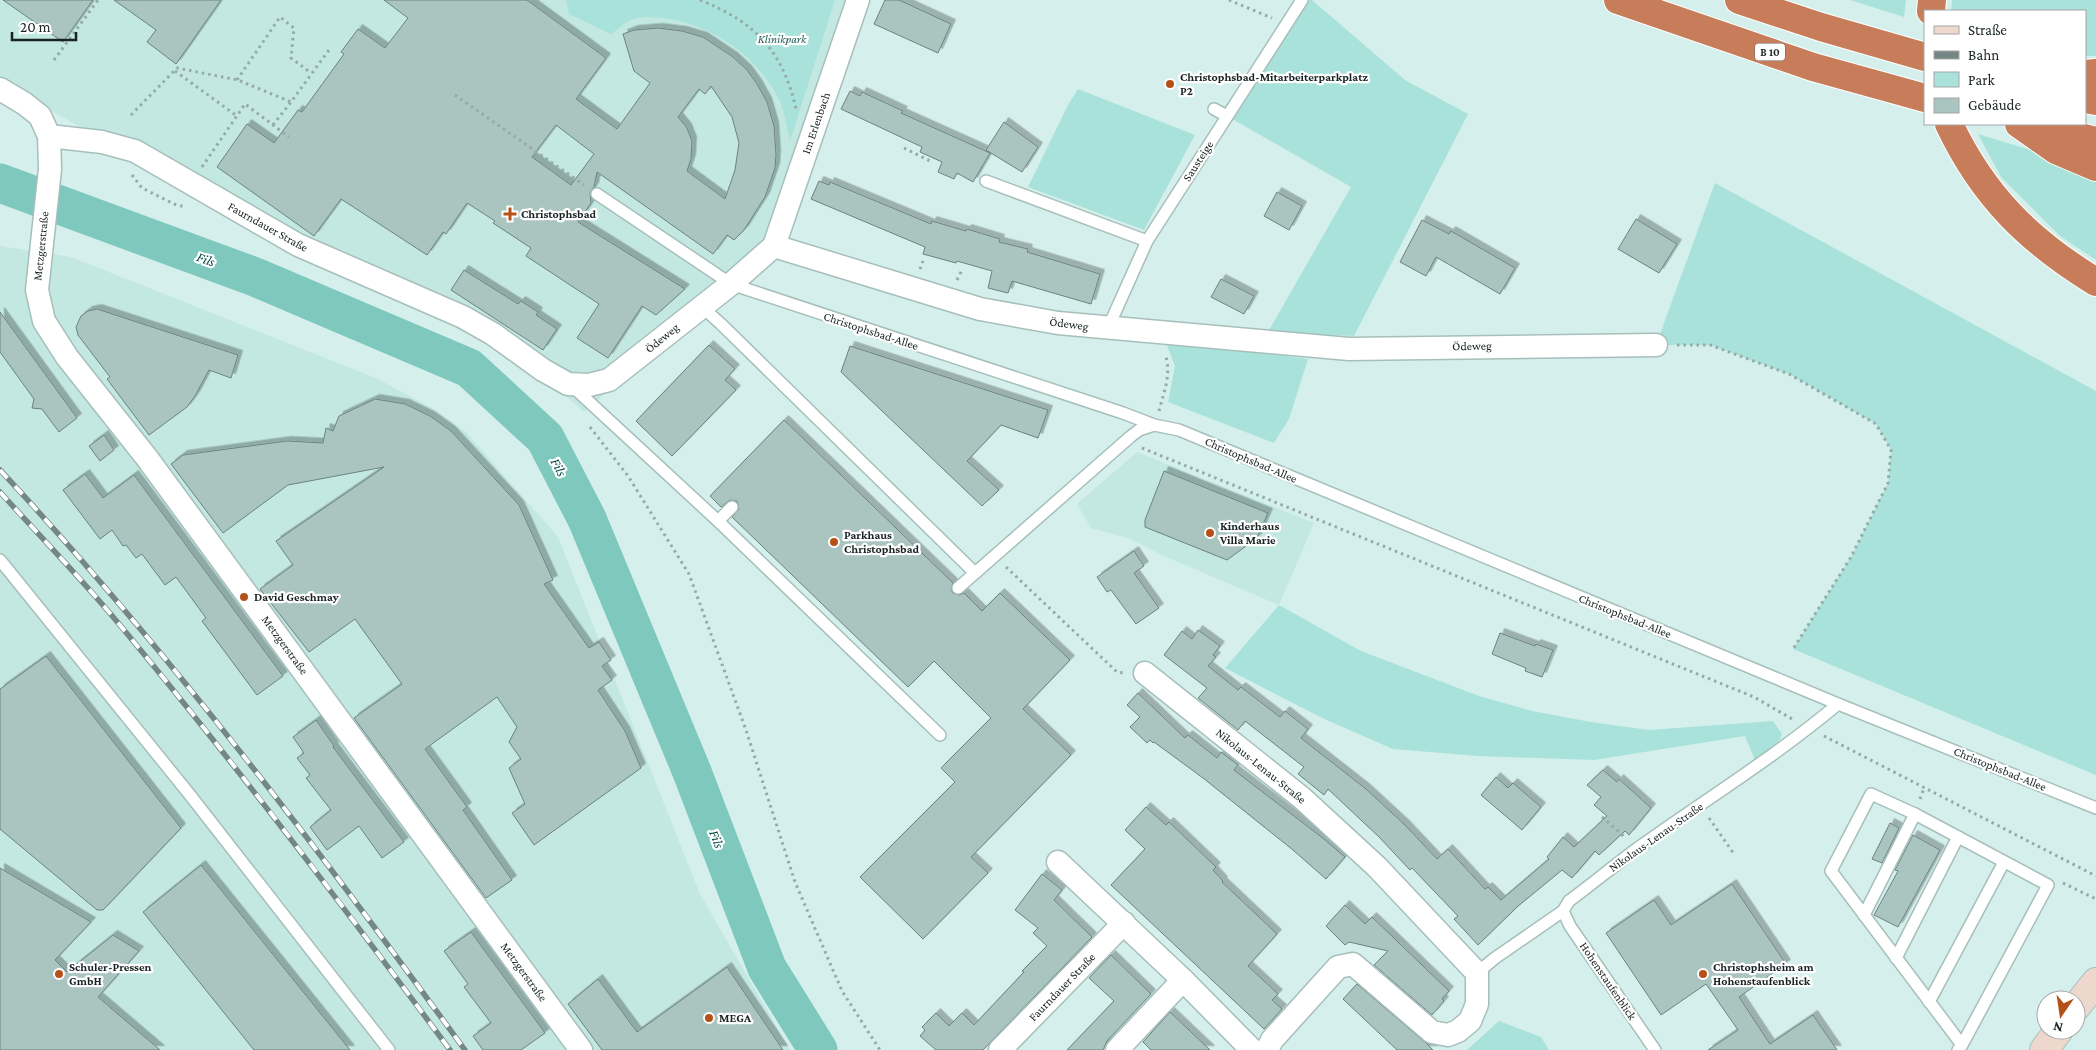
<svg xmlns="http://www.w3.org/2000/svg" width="2096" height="1050" viewBox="0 0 2096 1050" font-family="'Crimson Pro',serif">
<defs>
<filter id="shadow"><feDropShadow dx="4.5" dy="-4.5" stdDeviation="0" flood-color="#0004"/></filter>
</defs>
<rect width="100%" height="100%" fill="#d5f0ec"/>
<!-- built -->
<g fill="#c3e7e1">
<polygon points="0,0 850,0 767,246 745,272 584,412 552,384 479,334 99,137 0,83"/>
<polygon points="0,246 71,257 378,379 437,411 466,432 558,537 700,894 790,1050 0,1050"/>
<polygon points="1137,452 1314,523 1279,605 1164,556 1128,538 1091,528 1077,504"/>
</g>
<!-- green -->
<g fill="#a9e2da">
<path d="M566,0H835L790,141C787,129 785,113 780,101C757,55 713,25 663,18C653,17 638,16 629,21C623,24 617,30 611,34L569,14Z"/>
<polygon points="1302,0 1312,0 1405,80 1468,114 1354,336 1268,332 1351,187 1227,116"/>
<polygon points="1850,0 1906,0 1904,17"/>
<polygon points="1952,0 2096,0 2096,56 2085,56 2085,11 1951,11"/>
<polygon points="1078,89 1195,135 1144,230 1028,187 1068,105"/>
<polygon points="1978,134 2060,159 2096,175 2096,260 2060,236 2001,177"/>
<polygon points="1715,183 2096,391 2096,775 1793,649 1851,557 1888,483 1891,450 1876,424 1789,374 1710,345 1656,345"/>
<polygon points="1165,340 1308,359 1289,419 1274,443 1168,402 1175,366"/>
<polygon points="1279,605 1361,651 1479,696 1532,711 1591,722 1649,730 1773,721 1782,734 1779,741 1755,760 1745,736 1594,760 1478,756 1393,749 1320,717 1225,668"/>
<polygon points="1499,1021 1541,1037 1549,1050 1467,1050"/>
</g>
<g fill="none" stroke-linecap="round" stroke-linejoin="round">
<!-- river -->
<polyline stroke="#7ec8be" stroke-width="39" points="0,183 255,277 469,368 545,438 587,519 692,772 767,968 818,1050"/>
</g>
<!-- building -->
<g fill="#aac4c0" stroke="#6b837f" fill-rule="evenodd" filter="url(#shadow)">
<polygon points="3,0 93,0 63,42"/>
<polygon points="114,0 221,0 176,64 147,42 156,30"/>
<path d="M384,0H527L606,58L576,99L617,129L650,83L634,71L623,34L634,30L658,28L682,31L703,37L733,57L747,70L757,84L767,102L774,126L776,155L775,168L765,197L744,230L734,240L727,235L713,254L597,172L594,187L590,193L591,203L578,222L685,289L656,315L642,306L608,358L577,338L599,304L526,256L531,248L493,223L495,221L467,203L446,234L443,232L427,255L341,199L314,236L217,167L247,124L274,143L298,110L302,112L344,54L341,52L358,29L385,48L408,18ZM711,86L732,117L739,143L735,170L725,199L687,171L691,159L692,141L687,128L678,117L699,89L705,94ZM556,125L594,154L571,185L532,157Z"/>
<polygon points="885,0 899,0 951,24 938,53 874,24"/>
<polygon points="850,91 860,96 862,92 903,111 901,113 990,153 973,182 957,173 954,179 938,172 942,162 920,152 922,147 841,109"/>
<polygon points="1004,122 1038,147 1022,172 986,150"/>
<polygon points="819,181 829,185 830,182 931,224 932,221 966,231 967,229 1000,239 999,242 1028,249 1027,252 1100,274 1091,304 1012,281 1008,293 988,288 992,271 957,261 956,263 923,254 925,247 811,199"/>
<polygon points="1277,192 1302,206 1289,230 1264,216"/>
<polygon points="1636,219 1677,244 1659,273 1618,249"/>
<polygon points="1422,220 1449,234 1451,231 1515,268 1500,294 1436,257 1426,276 1400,262"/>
<polygon points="464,270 518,304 521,301 538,312 536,315 557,329 543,350 451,290"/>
<polygon points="1221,279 1254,296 1244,314 1211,297"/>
<polygon points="97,309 238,355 231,378 209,370 195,396 187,407 149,435 107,379 110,377 78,335 76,327 81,316 88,311"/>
<polygon points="0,312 77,418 59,432 42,409 32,408 34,399 0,352"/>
<polygon points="709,345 735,369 725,380 736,390 672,456 636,421"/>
<polygon points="850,346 1048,410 1038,438 1001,425 967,461 999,490 982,506 841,372"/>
<polygon points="375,399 405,404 430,416 451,431 519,505 553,580 544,584 589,648 599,642 611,660 602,666 612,680 598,690 625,731 641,768 534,845 512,813 525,804 509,768 521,759 509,742 517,727 497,697 425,749 467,807 463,810 512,880 486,898 354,718 402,684 355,619 309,652 260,589 293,565 276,541 384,467 288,485 223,533 171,464 183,455 287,441 323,443 326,428 333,431 339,416"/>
<polygon points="784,420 953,583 951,589 953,593 959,595 964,593 982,611 1000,593 1070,660 1023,709 1071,755 971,857 988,873 923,939 860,877 955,782 941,768 991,718 934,661 908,687 732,517 739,509 737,501 730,500 721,507 710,496"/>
<polygon points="104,435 114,450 100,461 89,446"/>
<polygon points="1164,471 1268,513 1257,538 1227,560 1145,527 1145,520"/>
<polygon points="85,474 103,498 134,475 283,676 257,695 202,621 206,618 176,577 165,585 142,554 136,558 126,545 123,546 112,530 100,539 63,490"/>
<polygon points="1134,551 1144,566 1134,573 1159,608 1136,624 1111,590 1107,592 1097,577"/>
<polygon points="1198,630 1220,646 1213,655 1216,657 1208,666 1238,690 1241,687 1280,717 1285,711 1308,729 1301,738 1366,789 1405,825 1437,859 1448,849 1485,889 1488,887 1501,900 1549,859 1547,857 1563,837 1574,847 1607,816 1594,805 1601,797 1587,785 1603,770 1617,782 1619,779 1651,808 1629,835 1625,831 1599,855 1595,851 1572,878 1562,870 1517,907 1478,945 1454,919 1458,916 1412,868 1410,870 1379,837 1328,789 1324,795 1298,774 1304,767 1245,721 1238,730 1198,698 1207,688 1164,655 1182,631 1192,639"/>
<polygon points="1500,633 1535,646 1536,644 1553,650 1542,677 1525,671 1526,668 1492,654"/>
<polygon points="46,656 181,828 103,910 97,910 0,829 0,689"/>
<polygon points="1138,693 1185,738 1188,735 1217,758 1221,752 1238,765 1234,770 1324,839 1345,857 1326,879 1293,850 1203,778 1154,742 1153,743 1150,740 1147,743 1130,727 1140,717 1127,705"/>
<polygon points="316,720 334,746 333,747 404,842 382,858 359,826 327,850 310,827 331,810 306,778 310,775 297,758 304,753 293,737"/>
<polygon points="1496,777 1508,788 1513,783 1541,807 1522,830 1481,795"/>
<polygon points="1146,807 1166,825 1169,822 1216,867 1213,870 1223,881 1222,882 1277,934 1248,966 1278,994 1272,1000 1282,1009 1264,1029 1111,885 1145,849 1125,830"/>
<polygon points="1890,823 1899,828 1882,863 1872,859"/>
<polygon points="1913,835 1940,850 1898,927 1874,915 1898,871 1895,870"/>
<polygon points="201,865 350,1050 254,1050 143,912"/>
<polygon points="0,868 91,922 55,960 67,972 113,935 139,951 98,997 160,1050 0,1050"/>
<polygon points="1042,874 1062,890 1054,900 1092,937 983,1050 936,1050 920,1036 925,1030 922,1027 936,1013 949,1026 962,1013 974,1025 1024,972 1022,971 1047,946 1033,933 1038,928 1015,910"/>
<polygon points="1732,884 1786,964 1739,997 1770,1044 1813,1015 1837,1050 1708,1050 1738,1030 1706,984 1661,1015 1606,933 1654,900 1671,925"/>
<polygon points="1345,905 1365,924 1372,917 1449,991 1442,999 1444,1001 1432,1015 1374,965 1388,951 1349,942 1345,945 1326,926"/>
<polygon points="471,932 545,1033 521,1050 483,1050 473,1036 491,1023 464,987 468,984 444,951"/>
<polygon points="1111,955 1151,994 1107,1041 1103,1050 1067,1050 1114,1001 1089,978"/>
<polygon points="727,967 783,1050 602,1050 568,1004 598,979 637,1032"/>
<polygon points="1357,984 1426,1043 1433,1050 1397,1050 1343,999"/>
<polygon points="1170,1012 1210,1050 1151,1050 1143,1042"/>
</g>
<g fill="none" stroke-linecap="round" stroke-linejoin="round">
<!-- lane casing -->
<g stroke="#a6bfbb" stroke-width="14">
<g id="lane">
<polyline points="1214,109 1227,116"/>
<polyline points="986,181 1147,241"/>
<polyline points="597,194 731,284 1123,413 1154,425 1179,430 1838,704 2096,808"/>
<polyline points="701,306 721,324 975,573"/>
<polyline points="1108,328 1147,241 1302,0"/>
<polyline points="572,386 718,521 940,735"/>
<polyline points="718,521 732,507"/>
<polyline points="0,560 190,795 389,1050"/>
<polyline points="958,588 1130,437 1139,430 1154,425"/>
<polyline points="1563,911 1570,926 1655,1050"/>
<polyline points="1864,915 1915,814"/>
<polyline points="1896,958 1958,837"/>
<path d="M1477,973L1495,958L1563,911L1569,901C1592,884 1615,865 1638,848C1705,800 1775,757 1838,704"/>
<polyline points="1929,1002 2004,862"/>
<polyline points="1958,1050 1962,1045 2048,885 1915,814 1871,794 1831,871 1962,1045"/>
</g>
</g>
<!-- street casing -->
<g stroke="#a6bfbb" stroke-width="25">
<g id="street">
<polyline points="0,89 25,104 40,116 49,136 50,169 37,290 44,321 67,357 147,458 581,1050"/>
<polyline points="49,136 102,142 135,151 298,245 463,317 493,334 543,370 568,384 589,385 609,380 731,284 774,246 858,0"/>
<polyline points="774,246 980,309 1058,323 1349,349 1656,345"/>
<polyline points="1145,673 1302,798 1377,867 1477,973 1477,1004 1470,1021 1458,1031 1448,1035 1432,1032 1353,964 1338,967 1272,1040 1267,1050"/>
<polyline points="1058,862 1183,980 1252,1050"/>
<polyline points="1000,1050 1124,923"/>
<polyline points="1117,1050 1183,980"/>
</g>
</g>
<!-- secondary casing -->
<g stroke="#a6bfbb" stroke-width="30">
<g id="secondary">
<polyline points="2076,1007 2096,982"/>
<polyline points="2044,1050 2059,1030"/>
</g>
</g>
<!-- highway casing -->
<g stroke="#fff" stroke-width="30">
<g id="highway">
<polyline points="1618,0 1813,67 1925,98"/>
<polyline points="1739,0 1821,27 1925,57"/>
<polyline points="1931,11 1932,0"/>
<polyline points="2085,74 2096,73"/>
<polyline points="2085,99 2096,101"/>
<path d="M1949,124C1983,196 2029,241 2096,282"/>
<polyline points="2019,124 2056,150 2096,167"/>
<polyline points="2030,125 2096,141"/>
</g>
</g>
<!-- path -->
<g stroke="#95aaa7" stroke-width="3" stroke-dasharray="2.5 4" stroke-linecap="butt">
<path d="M700,0C755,22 783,51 796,109"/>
<polyline points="1229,0 1272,18"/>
<polyline points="54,60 98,0"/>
<polyline points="175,71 237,116"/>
<polyline points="237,80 280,17 294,28 291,58 311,73"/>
<polyline points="455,95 584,185"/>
<polyline points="131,115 177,68 238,80 291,102 329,50"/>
<polyline points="273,125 291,102"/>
<polyline points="904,148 932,162"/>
<polyline points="202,167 245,104 289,137"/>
<polyline points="132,175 142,188 174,204 185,207"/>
<polyline points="920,269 923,261"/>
<polyline points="957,280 962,270"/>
<polyline points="1677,345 1710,345 1789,374 1876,424 1891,450 1888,483 1851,557 1793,649"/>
<path d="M1159,411C1164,391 1172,374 1165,354"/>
<polyline points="590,427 628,476 689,574 746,730 795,882 842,991 880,1050"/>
<polyline points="1142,448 1754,697 1794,720"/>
<polyline points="1006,567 1117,672 1125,673"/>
<polyline points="1824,736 2096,876"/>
<polyline points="1920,799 1924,788"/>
<polyline points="1602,817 1626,838"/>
<polyline points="1709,818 1734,854"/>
<polyline points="2063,883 2096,899"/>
</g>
<!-- lane -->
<use href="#lane" stroke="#fff" stroke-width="11"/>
<!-- street -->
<use href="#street" stroke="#fff" stroke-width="22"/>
<!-- secondary -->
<use href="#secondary" stroke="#eed8ce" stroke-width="28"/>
<!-- highway -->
<use href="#highway" stroke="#c77d5a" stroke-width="28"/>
<!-- rail casing -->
<g stroke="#758784" stroke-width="5.5">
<g id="rail">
<path d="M0,470C169,651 319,850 465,1050"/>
<path d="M0,492C38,534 78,575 114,618C231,758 341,903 450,1050"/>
</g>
</g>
<!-- rail -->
<use href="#rail" stroke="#fff" stroke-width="4" stroke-dasharray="11" stroke-linecap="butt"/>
</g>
<!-- markers -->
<g fill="#b45118" stroke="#fff" stroke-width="2">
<circle cx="1170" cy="84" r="5"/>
<path d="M507.5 206.5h5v5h5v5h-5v5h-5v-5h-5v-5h5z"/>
<circle cx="1210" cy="533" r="5"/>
<circle cx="834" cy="542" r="5"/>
<circle cx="244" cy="597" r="5"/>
<circle cx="59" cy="974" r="5"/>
<circle cx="1703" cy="974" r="5"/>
<circle cx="709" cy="1018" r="5"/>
</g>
<g text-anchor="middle" stroke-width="4.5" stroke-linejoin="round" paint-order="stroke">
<!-- shield labels -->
<rect fill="#fff" stroke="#5e6564" stroke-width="1" x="1755" y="43.5" width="30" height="17" rx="4"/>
<g font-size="11" font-weight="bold" fill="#192322">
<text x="1770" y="56">B 10</text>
</g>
<!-- park labels -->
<g font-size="12" font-style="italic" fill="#215e58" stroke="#fff">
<text x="782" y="43">Klinikpark</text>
</g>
<!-- poi labels -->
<g font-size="12" font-weight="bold" fill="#192322" stroke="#fff" text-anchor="start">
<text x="1180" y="81">Christophsbad-Mitarbeiterparkplatz<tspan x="1180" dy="14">P2</tspan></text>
<text x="521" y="218">Christophsbad</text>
<text x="1220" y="530">Kinderhaus<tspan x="1220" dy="14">Villa Marie</tspan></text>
<text x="844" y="539">Parkhaus<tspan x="844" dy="14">Christophsbad</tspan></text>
<text x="254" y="601">David Geschmay</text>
<text x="69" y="971">Schuler-Pressen<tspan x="69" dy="14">GmbH</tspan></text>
<text x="1713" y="971">Christophsheim am<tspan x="1713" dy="14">Hohenstaufenblick</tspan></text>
<text x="719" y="1022">MEGA</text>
</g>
<!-- street labels -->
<g font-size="12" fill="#192322" stroke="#fff">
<text transform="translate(816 123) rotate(-71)" y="4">Im Erlenbach</text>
<text transform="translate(1198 161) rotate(-57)" y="4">Sausteige</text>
<text transform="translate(268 227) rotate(29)" y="4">Faurndauer Straße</text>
<text transform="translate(41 246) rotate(-84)" y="4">Metzgerstraße</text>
<text transform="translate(1069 324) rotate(7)" y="4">Ödeweg</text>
<text transform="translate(871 331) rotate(18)" y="4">Christophsbad-Allee</text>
<text transform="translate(662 338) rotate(-39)" y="4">Ödeweg</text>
<text transform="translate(1472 346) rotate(-1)" y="4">Ödeweg</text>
<text transform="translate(1251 460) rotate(23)" y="4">Christophsbad-Allee</text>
<text transform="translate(1625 616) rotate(22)" y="4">Christophsbad-Allee</text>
<text transform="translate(285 645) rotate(54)" y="4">Metzgerstraße</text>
<text transform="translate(1261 766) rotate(39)" y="4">Nikolaus-Lenau-Straße</text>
<text transform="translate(2000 769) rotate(22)" y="4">Christophsbad-Allee</text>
<text transform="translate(1656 837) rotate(-35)" y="4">Nikolaus-Lenau-Straße</text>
<text transform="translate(524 972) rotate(54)" y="4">Metzgerstraße</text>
<text transform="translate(1608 981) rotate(56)" y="4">Hohenstaufenblick</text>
<text transform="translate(1062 987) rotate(-46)" y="4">Faurndauer Straße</text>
</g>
<!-- water labels -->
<g font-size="14" font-style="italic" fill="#034943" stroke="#fff">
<text transform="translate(206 259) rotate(20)" y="5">Fils</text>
<text transform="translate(559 467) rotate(62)" y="5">Fils</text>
<text transform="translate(717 839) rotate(69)" y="5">Fils</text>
</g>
</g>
<!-- legend -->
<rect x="1924" y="10" width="162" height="115" fill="#ffffff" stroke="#a3a7a7"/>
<rect x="1934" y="26" width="25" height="8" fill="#eed8ce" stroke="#a3a7a7"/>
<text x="1968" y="35" font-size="15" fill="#192322">Straße</text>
<rect x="1934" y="51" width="25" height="8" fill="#758784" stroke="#a3a7a7"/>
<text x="1968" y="60" font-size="15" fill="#192322">Bahn</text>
<rect x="1934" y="72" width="25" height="15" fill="#a9e2da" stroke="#a3a7a7"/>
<text x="1968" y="85" font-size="15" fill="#192322">Park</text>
<rect x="1934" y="98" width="25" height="15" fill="#aac4c0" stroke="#a3a7a7"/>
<text x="1968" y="110" font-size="15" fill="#192322">Gebäude</text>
<!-- north arrow -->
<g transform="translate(2061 1015) rotate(193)"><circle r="24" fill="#ffffff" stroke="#a3a7a7"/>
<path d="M0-4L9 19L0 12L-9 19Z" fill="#b45118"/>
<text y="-8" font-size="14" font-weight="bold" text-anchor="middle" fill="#192322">N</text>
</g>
<!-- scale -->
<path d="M12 32v8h64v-8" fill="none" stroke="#192322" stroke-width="2.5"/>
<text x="20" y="32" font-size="15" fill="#192322" stroke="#ffffff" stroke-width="4" paint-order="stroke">20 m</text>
</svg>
